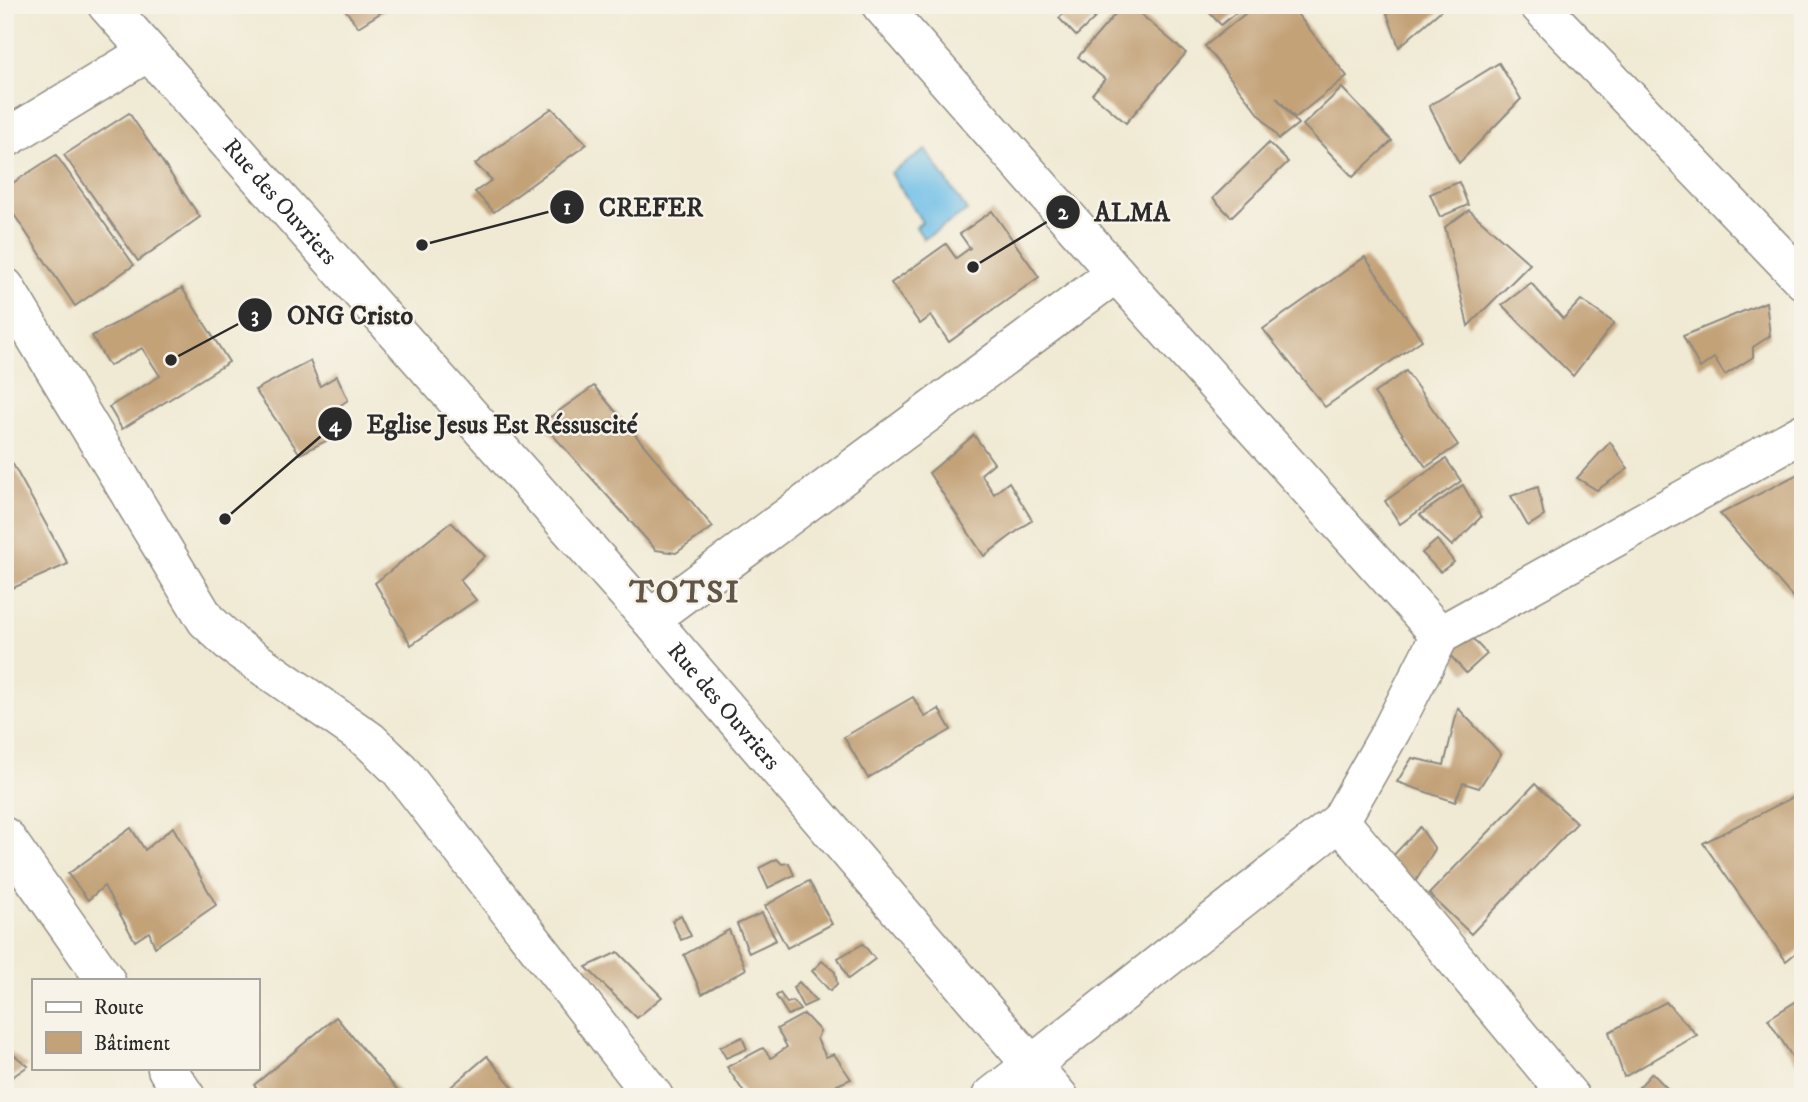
<svg xmlns="http://www.w3.org/2000/svg" width="1808" height="1102" viewBox="0 0 1808 1102" font-family="'IM FELL DW Pica',serif">
<rect width="100%" height="100%" fill="#f7f3e8"/>
<filter id="ink" filterUnits="userSpaceOnUse"><feTurbulence type="fractalNoise" baseFrequency=".0143" numOctaves="2"/><feDisplacementMap in="SourceGraphic" scale="14" xChannelSelector="R" yChannelSelector="G"/><feConvolveMatrix kernelMatrix="1 2 1 2 8 2 1 2 1" color-interpolation-filters="sRGB"/></filter>
<filter id="wash" filterUnits="userSpaceOnUse"><feTurbulence type="fractalNoise" baseFrequency=".00686" numOctaves="4" result="noise"/><feDisplacementMap in="SourceGraphic" scale="28" xChannelSelector="R" yChannelSelector="G"/><feGaussianBlur stdDeviation="1.57" result="paint"/><feColorMatrix in="noise" values="0 0 0 0 0 0 0 0 0 0 0 0 0 0 0 0 0 1.4 0 .05"/><feComposite in="paint" operator="in"/></filter>
<g filter="url(#wash)">
<rect width="100%" height="100%" fill="#f0ead4"/>
<!-- water -->
<polygon fill="#6cbee8" stroke="#4c748a" stroke-width="2" points="926,150 967,211 924,239 916,227 922,222 891,173"/>
<g id="blocks">
<!-- building -->
<g fill="#c3a278">
<polygon points="342,5 393,5 358,27"/>
<polygon points="1073,5 1083,5 1095,18 1076,36 1059,18"/>
<polygon points="1123,5 1130,5 1186,53 1126,123 1092,94 1105,79 1078,57"/>
<polygon points="1202,5 1245,5 1221,25"/>
<polygon points="1256,5 1290,5 1347,76 1295,118 1276,97 1298,124 1279,139 1205,46"/>
<polygon points="1384,5 1447,5 1399,47"/>
<polygon points="1499,63 1521,99 1459,163 1429,106"/>
<polygon points="1342,88 1392,141 1353,177 1303,125"/>
<polygon points="552,108 587,144 494,212 475,192 492,180 475,164"/>
<polygon points="129,113 200,217 138,261 64,155"/>
<polygon points="1269,143 1288,162 1231,217 1213,198"/>
<polygon points="56,155 134,265 75,306 5,201 5,188"/>
<polygon points="1459,182 1468,205 1440,217 1430,194"/>
<polygon points="1469,210 1530,264 1468,326 1445,227"/>
<polygon points="992,211 1039,277 949,342 931,316 920,324 891,283 946,244 956,258 970,248 960,234"/>
<polygon points="1365,257 1422,340 1325,407 1263,329"/>
<polygon points="1531,283 1563,319 1581,300 1614,323 1573,376 1502,305"/>
<polygon points="182,288 229,362 122,429 109,407 160,376 142,348 109,366 92,336"/>
<polygon points="1766,302 1770,336 1753,347 1753,357 1725,375 1714,358 1700,368 1683,336"/>
<polygon points="310,361 320,386 337,376 348,400 335,409 350,429 300,454 255,390"/>
<polygon points="1406,371 1458,445 1426,467 1374,393"/>
<polygon points="594,386 713,527 676,553 656,550 542,423"/>
<polygon points="974,435 994,463 981,474 994,494 1009,482 1032,520 984,556 929,473"/>
<polygon points="1610,442 1628,469 1597,490 1577,478"/>
<polygon points="5,450 68,564 13,588 5,574"/>
<polygon points="1446,459 1461,481 1400,524 1385,501"/>
<polygon points="1798,474 1803,480 1803,609 1720,514"/>
<polygon points="1463,485 1481,517 1452,546 1420,515"/>
<polygon points="1538,487 1544,516 1528,526 1511,496"/>
<polygon points="451,522 485,556 460,580 476,600 411,645 375,583"/>
<polygon points="1437,540 1454,562 1440,572 1422,553"/>
<polygon points="1469,635 1487,654 1466,673 1449,654"/>
<polygon points="913,697 925,717 939,709 951,730 868,778 844,737"/>
<polygon points="1458,708 1501,754 1479,788 1463,783 1455,802 1397,782 1412,758 1444,765"/>
<polygon points="1535,784 1577,823 1471,934 1429,894"/>
<polygon points="1803,792 1803,947 1786,961 1703,843"/>
<polygon points="173,827 216,905 155,947 149,932 135,941 104,886 88,900 68,874 131,828 145,850"/>
<polygon points="1420,827 1435,849 1414,884 1389,860"/>
<polygon points="777,859 782,864 789,863 794,875 768,888 759,868"/>
<polygon points="809,881 832,924 787,948 765,906"/>
<polygon points="762,913 776,940 749,953 737,924"/>
<polygon points="681,915 691,936 681,940 672,921"/>
<polygon points="729,930 746,969 702,994 684,955"/>
<polygon points="863,944 875,959 848,979 838,958"/>
<polygon points="618,952 662,997 637,1018 586,967"/>
<polygon points="822,961 835,972 837,984 830,991 812,971"/>
<polygon points="799,982 816,1001 803,1007 793,988"/>
<polygon points="780,993 787,1003 793,1001 800,1010 788,1015 776,996"/>
<polygon points="1803,997 1803,1063 1798,1066 1768,1019"/>
<polygon points="1666,1002 1697,1035 1624,1077 1609,1032"/>
<polygon points="804,1014 820,1031 817,1039 826,1057 834,1054 851,1079 837,1085 834,1094 829,1097 747,1097 727,1067 763,1048 771,1058 787,1047 777,1029"/>
<polygon points="336,1017 403,1097 331,1097 326,1092 320,1097 264,1097 254,1085"/>
<polygon points="742,1037 747,1049 726,1058 720,1047"/>
<polygon points="5,1048 28,1066 5,1082"/>
<polygon points="487,1056 521,1097 439,1097"/>
<polygon points="1652,1073 1676,1097 1630,1097"/>
</g>
</g>
</g>
<g filter="url(#ink)">
<use href="#blocks" fill-opacity="0" stroke="#8e8a80" stroke-width="2"/>
<g fill="none" stroke-linecap="round" stroke-linejoin="round">
<!-- minor casing -->
<g stroke="#8e8a80" stroke-width="41">
<g id="minor">
<path id="s1" d="M107,5L650,619L1059,1097"/>
<polyline points="881,5 1116,273 1440,635"/>
<polyline points="1539,5 1803,280"/>
<polyline points="5,139 148,52"/>
<polyline points="5,287 206,620 234,646 369,740 400,770 654,1097"/>
<polyline points="650,619 1116,273"/>
<polyline points="1340,821 1570,1097"/>
<polyline points="5,837 106,981"/>
<polyline points="167,1069 186,1097"/>
<polyline points="991,1097 1340,821 1391,731 1440,635 1803,433"/>
</g>
</g>
<!-- minor -->
<use href="#minor" stroke="#fff" stroke-width="38"/>
</g>
</g>
<g text-anchor="middle" stroke-width="5" stroke-linejoin="round" paint-order="stroke">
<!-- street labels -->
<g font-size="24" fill="#2b2b2b" stroke="#f7f3e8">
<text dy="8" stroke="none"><textPath href="#s1" startOffset="262">Rue des Ouvriers</textPath></text>
<text dy="8" stroke="none"><textPath href="#s1" startOffset="934">Rue des Ouvriers</textPath></text>
</g>
<!-- district labels -->
<g font-size="32" font-weight="bold" letter-spacing="2" fill="#605546" stroke="#f7f3e8">
<text x="685" y="602">TOTSI</text>
</g>
</g>
<!-- callouts -->
<path fill="none" stroke="#2b2b2b" stroke-width="2.5" d="M422 245L567 207M973 267L1063 212M171 360L255 315M225 519L335 424"/>
<g fill="#2b2b2b" stroke="#f7f3e8" stroke-width="2.5">
<circle cx="422" cy="245" r="7"/>
<circle cx="973" cy="267" r="7"/>
<circle cx="171" cy="360" r="7"/>
<circle cx="225" cy="519" r="7"/>
<circle cx="567" cy="207" r="18"/>
<circle cx="1063" cy="212" r="18"/>
<circle cx="255" cy="315" r="18"/>
<circle cx="335" cy="424" r="18"/>
</g>
<g font-size="21" text-anchor="middle" font-weight="bold" fill="#fff">
<text x="567" y="214">1</text>
<text x="1063" y="219">2</text>
<text x="255" y="322">3</text>
<text x="335" y="431">4</text>
</g>
<g font-size="26" text-anchor="middle" font-weight="bold" fill="#2b2b2b" stroke="#f7f3e8" stroke-width="5" stroke-linejoin="round" paint-order="stroke">
<text x="651" y="216">CREFER</text>
<text x="1132" y="221">ALMA</text>
<text x="350" y="324">ONG Cristo</text>
<text x="502" y="433">Eglise Jesus Est Réssuscité</text>
</g>
<!-- margin -->
<rect width="1808" height="1102" fill="none" stroke="#f7f3e8" stroke-width="28"/>
<!-- legend -->
<rect x="32" y="979" width="228" height="91" fill="#f7f3e8" stroke="#a5a39c" stroke-width="2"/>
<rect x="46" y="1002" width="35" height="10" fill="#ffffff" stroke="#a5a39c" stroke-width="2"/>
<text x="94" y="1014" font-size="21" fill="#2b2b2b">Route</text>
<rect x="46" y="1032" width="35" height="21" fill="#c3a278" stroke="#a5a39c" stroke-width="2"/>
<text x="94" y="1050" font-size="21" fill="#2b2b2b">Bâtiment</text>
</svg>
